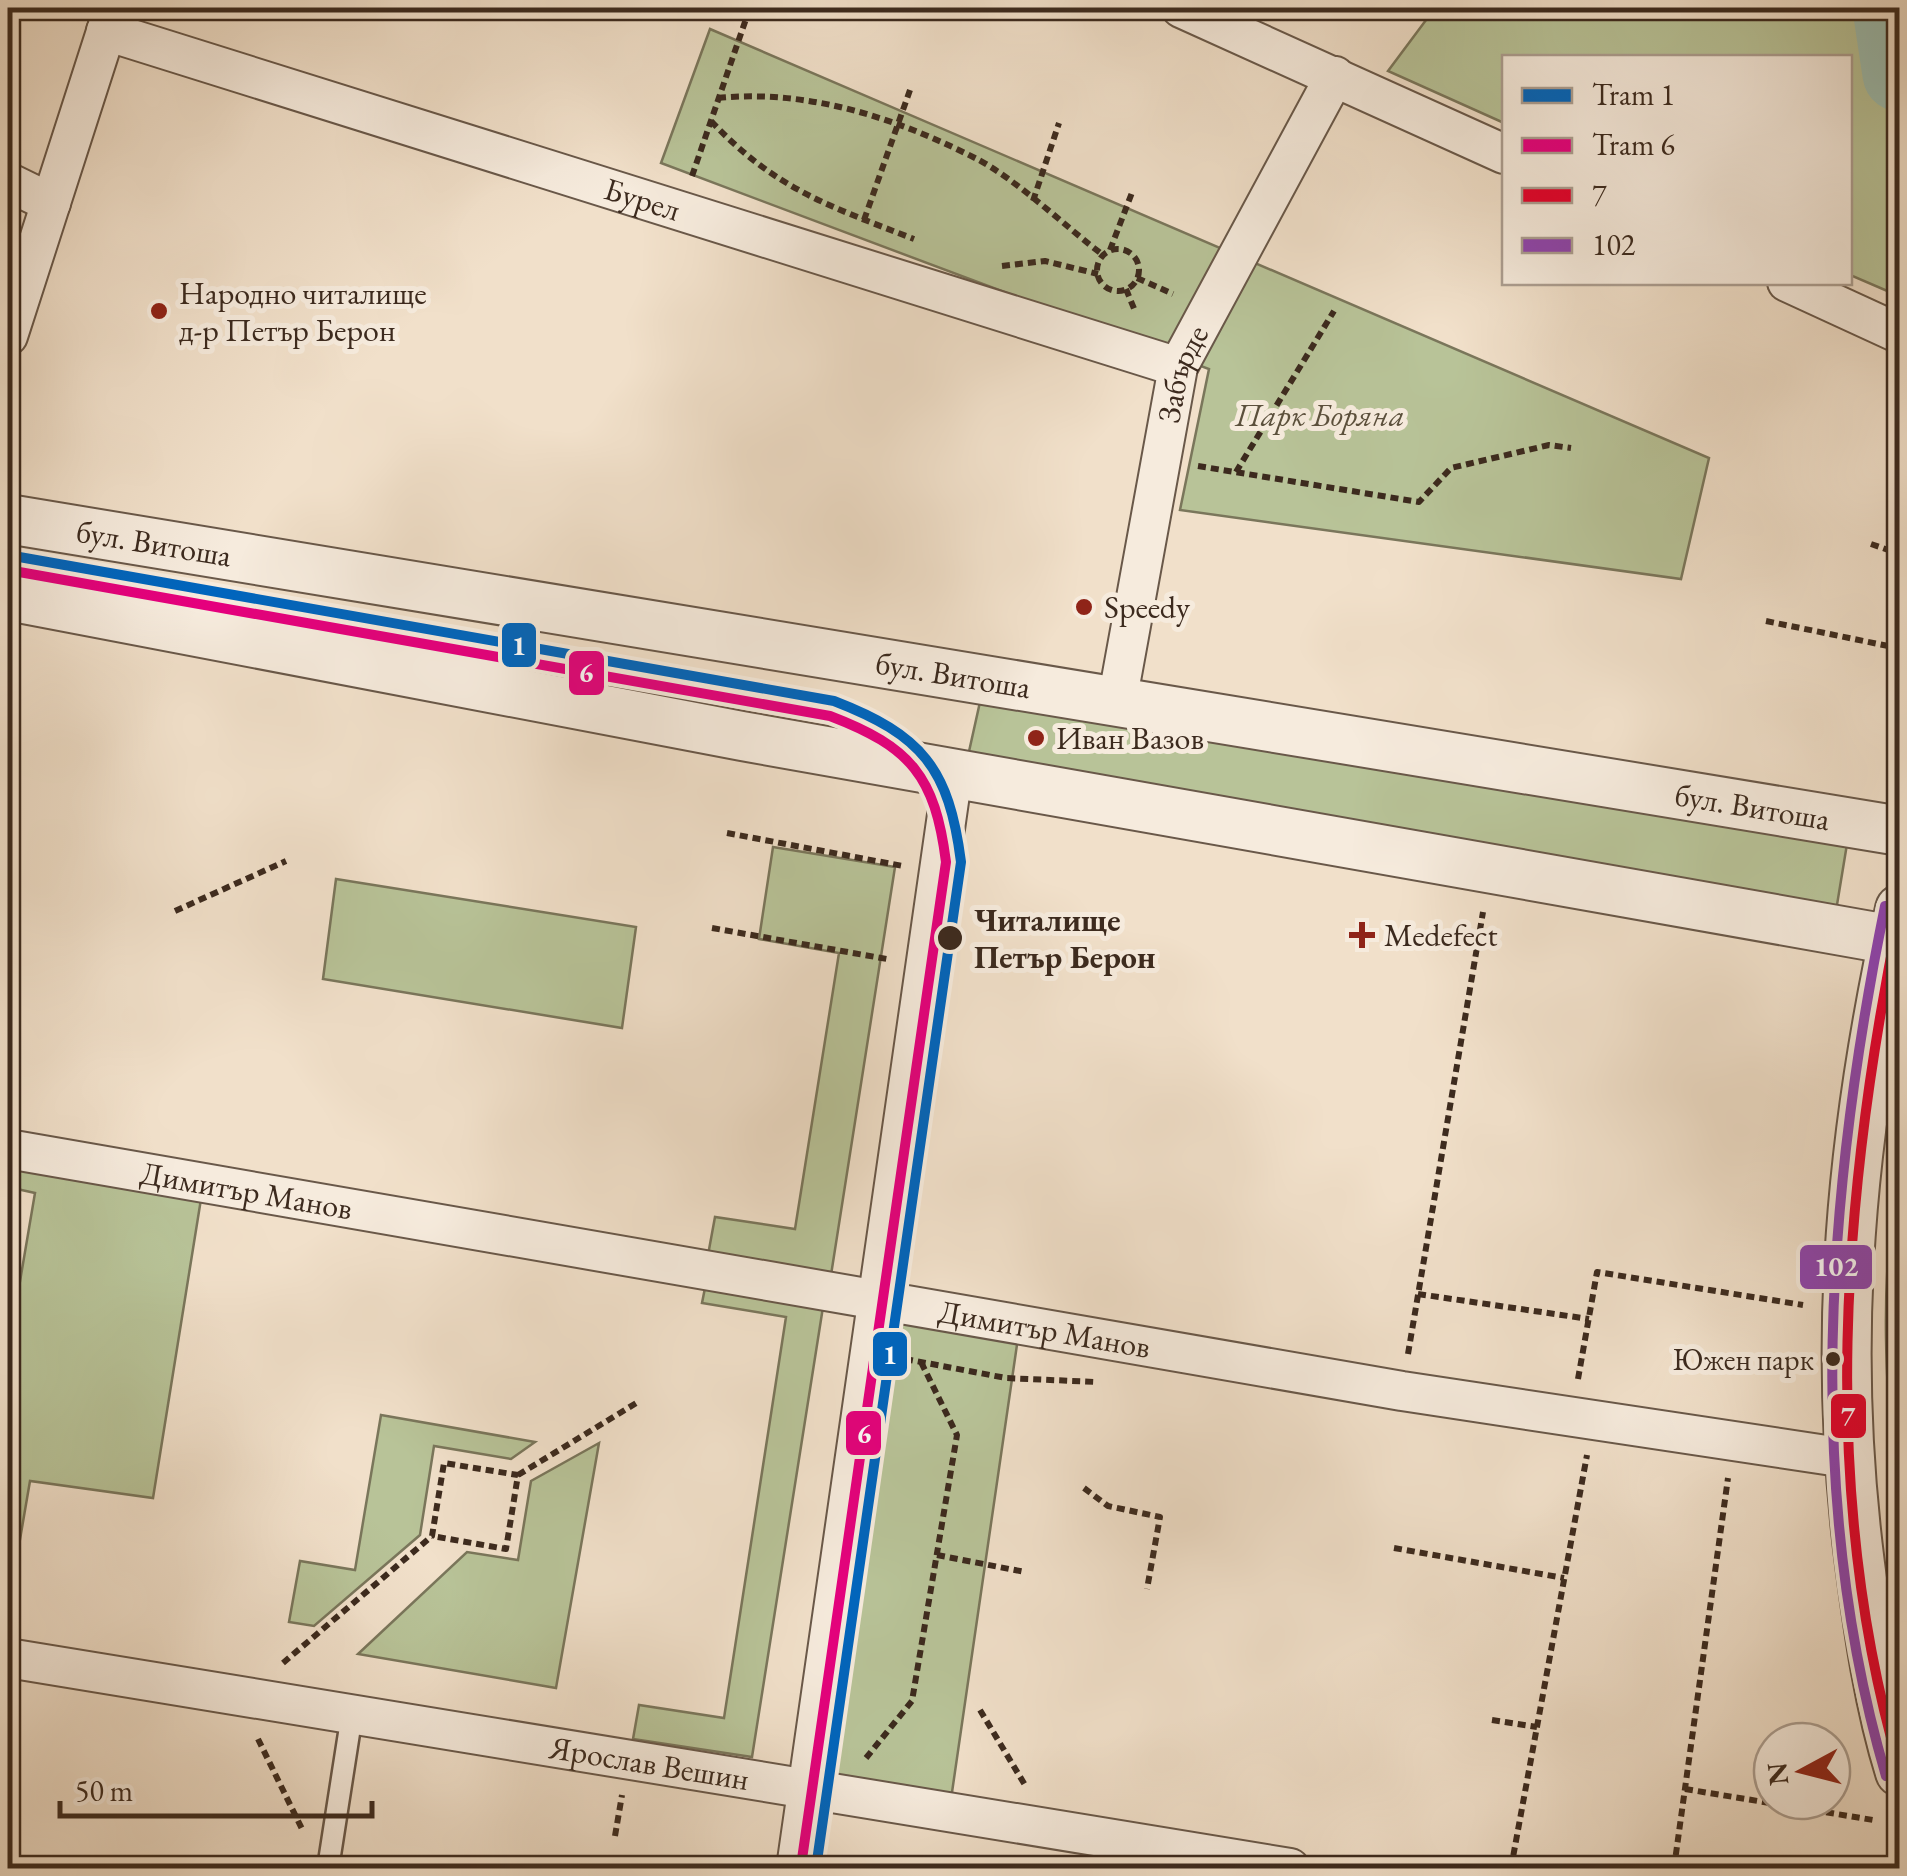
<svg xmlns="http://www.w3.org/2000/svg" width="1907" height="1876" viewBox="0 0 1907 1876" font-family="'EB Garamond',serif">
<rect width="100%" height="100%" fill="#f1e0ca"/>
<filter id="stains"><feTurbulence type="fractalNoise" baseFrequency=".002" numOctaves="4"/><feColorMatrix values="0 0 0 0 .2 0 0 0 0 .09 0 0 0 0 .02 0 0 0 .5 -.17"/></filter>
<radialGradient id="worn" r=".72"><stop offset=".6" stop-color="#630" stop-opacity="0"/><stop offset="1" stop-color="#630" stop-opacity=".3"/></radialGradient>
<!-- green -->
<g fill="#b8c398" stroke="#7a765b" stroke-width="2.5">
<polygon points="1435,8 1899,8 1899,296 1850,275 1850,58 1504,58 1504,123 1388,71"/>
<polygon points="710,29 1709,458 1681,579 1180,510 1209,369 661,163"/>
<polygon points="982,693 1847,844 1835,917 968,756"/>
<polygon points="773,847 895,867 831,1275 708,1255 715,1217 795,1229 839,953 759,939"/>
<polygon points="336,879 636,927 622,1028 323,979"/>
<polygon points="8,1168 201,1199 153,1498 30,1481 11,1592 8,1352 35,1193 8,1187"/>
<path d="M1899,1181V1549C1891,1436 1874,1291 1899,1181Z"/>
<polygon points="705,1288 823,1307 752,1757 633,1739 639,1705 724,1718 786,1317 702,1303"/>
<polygon points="897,1303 1020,1324 949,1813 826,1792"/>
<polygon points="381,1415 535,1442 511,1459 434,1446 420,1535 314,1626 289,1622 300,1561 355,1570"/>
<polygon points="599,1443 556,1688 358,1654 467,1552 518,1560 531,1481"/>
</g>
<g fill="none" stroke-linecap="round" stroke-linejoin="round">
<!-- river -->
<polyline stroke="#9cbeb1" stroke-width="75" points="1890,8 1900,74"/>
<!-- service casing -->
<g stroke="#695849" stroke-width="25">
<polyline id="service" points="328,1868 352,1714"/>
</g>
<!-- minor casing -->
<g stroke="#695849" stroke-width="42">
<g id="minor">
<polyline points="1181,8 1504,154"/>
<path id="s1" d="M106,31L1178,367"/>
<polyline points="8,182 51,203"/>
<polyline points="1787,282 1900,334"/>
<polyline points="8,336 113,10"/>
<path id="s2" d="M1117,702L1178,367L1335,76"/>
<path id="s3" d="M8,1149L1402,1391L1846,1458"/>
<path id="s4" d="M8,1658L1290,1868"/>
<polyline points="796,1868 953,773"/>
</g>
</g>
<!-- tertiary casing -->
<g stroke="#695849" stroke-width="52">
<g id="tertiary">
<path id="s5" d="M8,519L1900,831"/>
<polyline points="8,596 742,736 1893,940"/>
<path d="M1900,909C1851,1130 1831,1339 1860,1564C1869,1633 1879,1705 1900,1772"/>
</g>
</g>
<!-- path -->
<g stroke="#3c2a1e" stroke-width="6" stroke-dasharray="8 5" stroke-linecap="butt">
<path d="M718,98C808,89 896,118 975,158C1015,178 1066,227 1103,255"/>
<path d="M711,121C775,189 829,206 914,239"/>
<polyline points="692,176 747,16"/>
<polyline points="1033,201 1059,123"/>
<polyline points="864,220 910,90"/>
<circle cx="1118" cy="270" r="21"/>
<polyline points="1110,250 1133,190"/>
<polyline points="1002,266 1045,261 1098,274"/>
<polyline points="1137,278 1173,294"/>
<polyline points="1126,289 1135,311"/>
<polyline points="1198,466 1419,502 1451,468 1549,445 1571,448"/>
<polyline points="1236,472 1334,311"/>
<polyline points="1871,544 1900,554"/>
<polyline points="1766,621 1898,648"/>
<polyline points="727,833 903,866"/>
<polyline points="175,911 286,861"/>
<polyline points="712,928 887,959"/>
<polyline points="1418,1294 1589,1319"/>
<polyline points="1408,1354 1483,912"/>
<polyline points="905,1359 1006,1378 1096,1382"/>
<polyline points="1578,1379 1597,1272 1803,1305"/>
<polyline points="518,1475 638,1402"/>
<polyline points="1084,1488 1108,1506 1160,1517 1147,1589"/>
<polyline points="1394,1548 1564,1578"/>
<polyline points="937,1555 1025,1572"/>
<polyline points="283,1663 432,1536 444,1463 518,1475 506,1549 432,1536"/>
<polyline points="980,1710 1025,1785"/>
<polyline points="1492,1720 1537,1727"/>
<polyline points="258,1739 303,1831"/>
<polyline points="866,1758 912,1701 957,1435 921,1362"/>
<polyline points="1685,1789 1873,1820"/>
<polyline points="615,1836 622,1795"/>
<polyline points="1511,1868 1587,1455"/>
<polyline points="1674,1868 1728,1478"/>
</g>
<!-- service -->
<use href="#service" stroke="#f6ebdd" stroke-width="20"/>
<!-- minor -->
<use href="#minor" stroke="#f6ebdd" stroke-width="38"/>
<!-- tertiary -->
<use href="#tertiary" stroke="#f6ebdd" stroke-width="48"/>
<!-- bus-1 casing -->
<g stroke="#f6ebdd" stroke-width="18">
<path id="bus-1" d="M1900,911C1842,1193 1818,1491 1900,1770"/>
</g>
<!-- bus-2 casing -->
<g stroke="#f6ebdd" stroke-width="18">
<path id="bus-2" d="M1885,906C1827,1191 1803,1493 1886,1776"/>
</g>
<!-- bus-1 -->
<use href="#bus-1" stroke="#e4002b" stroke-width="10"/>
<!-- bus-2 -->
<use href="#bus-2" stroke="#8e44ad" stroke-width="10"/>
<!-- tram-1 casing -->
<g stroke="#f6ebdd" stroke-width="18">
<path id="tram-1" d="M8,555L834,701C922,735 949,768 961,862L816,1868"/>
</g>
<!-- tram-2 casing -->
<g stroke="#f6ebdd" stroke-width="18">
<path id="tram-2" d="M8,570L830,716C911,747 935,776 946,862L801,1866"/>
</g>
<!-- tram-1 -->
<use href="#tram-1" stroke="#0065bd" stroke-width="10"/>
<!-- tram-2 -->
<use href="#tram-2" stroke="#e5007d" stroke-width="10"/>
</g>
<!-- markers -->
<g fill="#8f2418" stroke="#f6ebdd" stroke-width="4">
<circle cx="159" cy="311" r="10"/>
<circle cx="1084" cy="607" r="10"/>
<circle cx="1036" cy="738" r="10"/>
<path d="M1357 920h10v10h10v10h-10v10h-10v-10h-10v-10h10z"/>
</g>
<g fill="#3c2a1e" stroke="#f6ebdd" stroke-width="4">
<circle cx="950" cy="938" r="14"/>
<circle cx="1833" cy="1359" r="9"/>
</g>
<g text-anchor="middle" stroke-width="10" stroke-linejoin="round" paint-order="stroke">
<!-- bus labels -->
<g font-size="30" fill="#3c2a1e" stroke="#f6ebdd" text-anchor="end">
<text x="1814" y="1370">Южен парк</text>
</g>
<!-- street labels -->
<g font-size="32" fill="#3c2a1e" stroke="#f6ebdd">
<text dy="11" stroke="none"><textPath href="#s1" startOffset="562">Бурел</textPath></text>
<text dy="11" stroke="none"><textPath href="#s2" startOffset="335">Забърде</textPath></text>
<text dy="11" stroke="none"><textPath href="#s5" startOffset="148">бул. Витоша</textPath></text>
<text dy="11" stroke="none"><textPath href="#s5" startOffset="958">бул. Витоша</textPath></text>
<text dy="11" stroke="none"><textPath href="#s5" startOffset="1768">бул. Витоша</textPath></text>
<text dy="11" stroke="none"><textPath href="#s3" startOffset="242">Димитър Манов</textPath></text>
<text dy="11" stroke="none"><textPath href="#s3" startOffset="1052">Димитър Манов</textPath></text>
<text dy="11" stroke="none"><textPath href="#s4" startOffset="650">Ярослав Вешин</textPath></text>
</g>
<!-- poi labels -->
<g font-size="32" fill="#3c2a1e" stroke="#f6ebdd" text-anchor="start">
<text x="179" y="304">Народно читалище<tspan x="179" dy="37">д-р Петър Берон</tspan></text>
<text x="1104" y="618">Speedy</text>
<text x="1056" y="749">Иван Вазов</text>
<text x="1384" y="946">Medefect</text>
</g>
<!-- park labels -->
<g font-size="32" font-style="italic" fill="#5b503c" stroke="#f6ebdd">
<text x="1320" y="426">Парк Боряна</text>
</g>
<!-- stop labels -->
<g font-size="32" font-weight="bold" fill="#3c2a1e" stroke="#f6ebdd" text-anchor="start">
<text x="974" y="931">Читалище<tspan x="974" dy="37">Петър Берон</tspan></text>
</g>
</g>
<g stroke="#f6ebdd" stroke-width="4">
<rect x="500" y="621" width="38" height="48" rx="10" fill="#0065bd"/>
<rect x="567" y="649" width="39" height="48" rx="10" fill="#e5007d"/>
<rect x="1798" y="1243" width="76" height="48" rx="10" fill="#8e44ad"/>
<rect x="871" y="1330" width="38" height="48" rx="10" fill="#0065bd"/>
<rect x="1829" y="1392" width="39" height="48" rx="10" fill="#e4002b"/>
<rect x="844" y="1409" width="39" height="48" rx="10" fill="#e5007d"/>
</g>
<g font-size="28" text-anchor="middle" font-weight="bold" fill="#fff">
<text x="519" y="655">1</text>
<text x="586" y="682">6</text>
<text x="1836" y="1276">102</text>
<text x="890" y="1364">1</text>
<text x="1848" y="1426">7</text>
<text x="864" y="1443">6</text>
</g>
<!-- margin -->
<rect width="1907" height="1876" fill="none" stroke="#f1e0ca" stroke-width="40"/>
<rect x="10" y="10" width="1887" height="1856" fill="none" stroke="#3c2a1e" stroke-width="5"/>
<rect x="20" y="20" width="1867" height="1836" fill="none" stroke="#3c2a1e" stroke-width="2.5"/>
<!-- legend -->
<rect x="1502" y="55" width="350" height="230" fill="#f6ebdd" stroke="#ac9e91" stroke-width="2.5"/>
<rect x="1522" y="88" width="50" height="15" fill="#0065bd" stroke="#ac9e91" stroke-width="2.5"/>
<text x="1592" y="105" font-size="30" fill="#3c2a1e">Tram 1</text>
<rect x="1522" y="138" width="50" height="15" fill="#e5007d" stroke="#ac9e91" stroke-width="2.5"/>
<text x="1592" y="155" font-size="30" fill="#3c2a1e">Tram 6</text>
<rect x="1522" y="188" width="50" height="15" fill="#e4002b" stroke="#ac9e91" stroke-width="2.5"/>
<text x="1592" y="205" font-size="30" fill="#3c2a1e">7</text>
<rect x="1522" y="238" width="50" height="15" fill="#8e44ad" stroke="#ac9e91" stroke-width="2.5"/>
<text x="1592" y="255" font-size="30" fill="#3c2a1e">102</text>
<!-- north arrow -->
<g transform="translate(1802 1771) rotate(263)"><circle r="48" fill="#f6ebdd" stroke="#ac9e91" stroke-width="2.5"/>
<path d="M0-8L18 38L0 25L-18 38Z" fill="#8f2418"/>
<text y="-15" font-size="28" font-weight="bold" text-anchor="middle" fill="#3c2a1e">N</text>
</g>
<!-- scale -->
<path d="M60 1801v15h312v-15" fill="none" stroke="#3c2a1e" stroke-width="5"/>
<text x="75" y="1801" font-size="30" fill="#3c2a1e" stroke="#f6ebdd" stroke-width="8" paint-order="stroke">50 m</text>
<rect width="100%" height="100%" filter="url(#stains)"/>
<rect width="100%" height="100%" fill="url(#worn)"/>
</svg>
